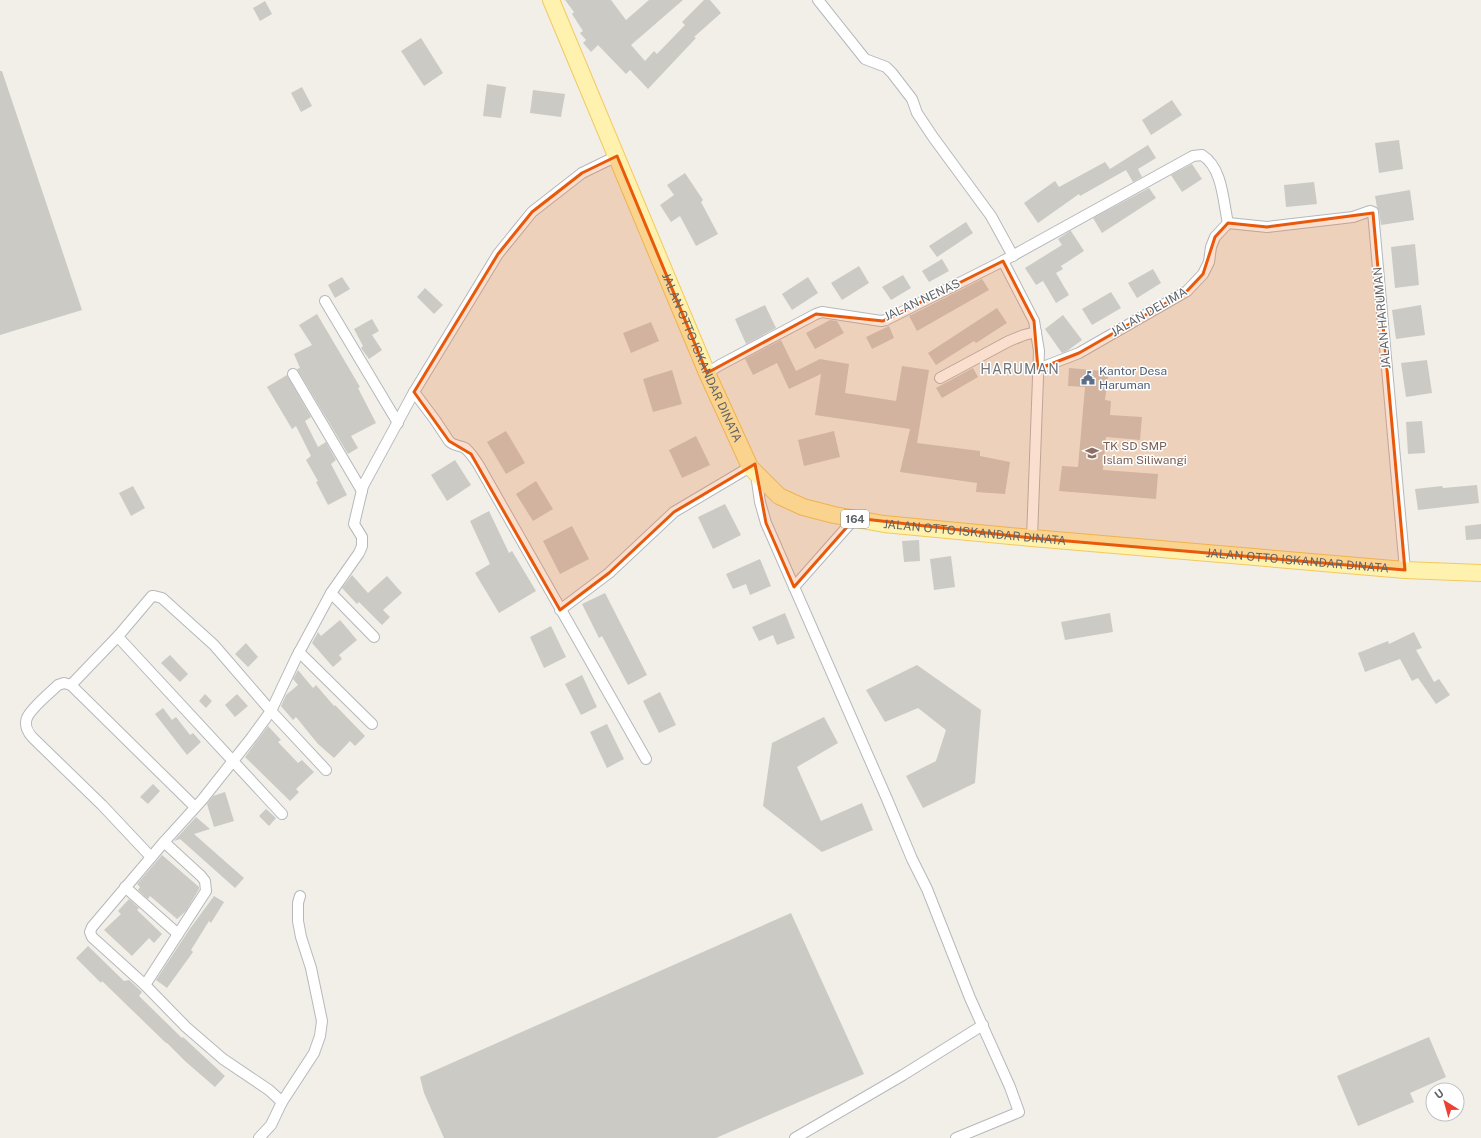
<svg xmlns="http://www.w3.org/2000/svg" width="1481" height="1138" viewBox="0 0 1481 1138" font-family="'Public Sans',sans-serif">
<rect width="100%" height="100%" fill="#f1efe8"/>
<!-- building -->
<g fill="#cccac5">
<polygon points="565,0 611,0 626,20 649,0 683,0 631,45 645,61 654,51 657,54 685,25 682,22 704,0 710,0 721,13 694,37 696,38 648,89 630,70 626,74 598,45 591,52 583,43 586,40 580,33 583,31 572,14 574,12"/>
<polygon points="265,1 272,14 260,21 253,8"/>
<polygon points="421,38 443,73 424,86 401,51"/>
<polygon points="0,71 2,71 82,310 0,335"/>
<polygon points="487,84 506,87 501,118 483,116"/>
<polygon points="302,87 312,106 301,112 291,93"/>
<polygon points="533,90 565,94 561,117 530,113"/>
<polygon points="1172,100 1182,115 1151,135 1142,120"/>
<polygon points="1399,140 1403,169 1379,173 1375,143"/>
<polygon points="1148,145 1156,158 1138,169 1142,177 1133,182 1126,170 1080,196 1079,194 1038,223 1024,203 1055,181 1059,187 1105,162 1110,169"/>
<polygon points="1192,164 1202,179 1182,192 1171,175"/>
<polygon points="685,173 703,200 701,202 718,234 696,246 680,216 671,222 660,205 674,195 667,185"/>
<polygon points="1314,182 1317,204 1286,207 1284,185"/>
<polygon points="1149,188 1156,198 1102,233 1093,218"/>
<polygon points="1410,190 1414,220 1381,225 1379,211 1377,207 1375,196"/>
<polygon points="966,222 973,233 937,257 929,246"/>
<polygon points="1070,231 1071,231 1084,251 1061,266 1063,269 1056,273 1069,295 1056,303 1043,281 1036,285 1025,268 1062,245 1058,239"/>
<polygon points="1415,244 1419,285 1395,288 1391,247"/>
<polygon points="942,259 949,271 929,282 922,271"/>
<polygon points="859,266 869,283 842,300 831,283"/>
<polygon points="1153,269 1161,283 1137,298 1128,283"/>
<polygon points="903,275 911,288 891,300 882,287"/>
<polygon points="342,277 350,289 335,298 328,285"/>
<polygon points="808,277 818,293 792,310 782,294"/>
<polygon points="982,279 989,290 917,331 909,316"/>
<polygon points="425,288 443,305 434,314 417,297"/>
<polygon points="1111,292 1121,308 1092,325 1082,309"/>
<polygon points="765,305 776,328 746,344 735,319"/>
<polygon points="1421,305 1425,335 1396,339 1392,310"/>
<polygon points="997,308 1007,323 976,343 974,341 936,365 928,353"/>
<polygon points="317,314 360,387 358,388 376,423 351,436 358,448 348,454 297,369 300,368 294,354 312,345 299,325"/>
<polygon points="1063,315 1082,340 1067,351 1062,353 1045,329"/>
<polygon points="372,319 379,331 372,335 382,350 369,359 361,348 363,346 354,329"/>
<polygon points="830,320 837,321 844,333 815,349 806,333"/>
<polygon points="651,322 659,341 631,353 623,333"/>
<polygon points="889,326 894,338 872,349 866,337"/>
<polygon points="781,340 796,371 820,359 849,364 845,393 896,401 902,366 929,370 917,443 980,451 980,456 1010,462 1005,494 976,492 977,483 900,472 910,429 815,415 821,374 789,389 777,363 753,375 745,359"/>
<polygon points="1427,360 1432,393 1406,397 1401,363"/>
<polygon points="973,368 978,377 942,398 936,388"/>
<polygon points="1069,368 1104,371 1108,377 1105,400 1111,401 1110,415 1142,417 1140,440 1106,437 1103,470 1158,474 1156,499 1059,491 1062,466 1078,467 1085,387 1068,386"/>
<polygon points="672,370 682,404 653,412 643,379"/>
<polygon points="287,375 311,417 305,421 318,447 326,442 336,460 331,464 347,495 328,505 316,482 318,481 306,460 311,456 296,426 292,429 267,387"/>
<polygon points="1422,421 1425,453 1408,454 1406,422"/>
<polygon points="506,431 525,463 506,474 487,442"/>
<polygon points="834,431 840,457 804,466 798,440"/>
<polygon points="696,436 710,465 682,478 669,450"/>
<polygon points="455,460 471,485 447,501 431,475"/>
<polygon points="536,481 553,509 533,521 516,494"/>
<polygon points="1477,485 1479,503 1418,510 1415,489 1442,486 1443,488"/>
<polygon points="133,486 145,508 131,516 119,493"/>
<polygon points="725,504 741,535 713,549 698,517"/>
<polygon points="489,511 509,553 512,551 536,591 499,613 475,573 490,564 470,521"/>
<polygon points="1481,524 1481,539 1466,540 1465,526"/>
<polygon points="572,526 589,559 560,574 543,541"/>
<polygon points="919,540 920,561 904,562 902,541"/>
<polygon points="951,556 955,587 934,590 930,559"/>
<polygon points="760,559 771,586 750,595 746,584 733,589 726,574"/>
<polygon points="352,575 368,593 387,576 402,593 383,610 390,617 382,625 359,602 357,604 342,588"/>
<polygon points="605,593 647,675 628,685 602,636 599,638 582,604"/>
<polygon points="785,613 795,638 777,645 773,635 759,641 752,627"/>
<polygon points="1110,613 1113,632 1065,640 1061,622"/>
<polygon points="340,620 357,640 339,655 342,659 333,667 312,643 318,632 321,636"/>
<polygon points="551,626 566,657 544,668 530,637"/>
<polygon points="1414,632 1422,648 1416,650 1434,682 1439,679 1450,695 1436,704 1418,678 1412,681 1400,659 1365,672 1358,653 1388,641 1389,644"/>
<polygon points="246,643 258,657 248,667 235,654"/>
<polygon points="170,655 188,674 180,682 161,663"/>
<polygon points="917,665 981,710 975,783 923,808 906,776 936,761 946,730 918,708 885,722 866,690"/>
<polygon points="298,670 313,688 316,685 334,706 335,705 365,736 355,746 350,741 334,758 318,744 296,717 293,720 281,706 286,695 298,685 293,679"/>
<polygon points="582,675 597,707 581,715 565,684"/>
<polygon points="660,692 676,725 659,733 643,701"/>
<polygon points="205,694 212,701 206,708 199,701"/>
<polygon points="237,694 248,706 235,717 225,705"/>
<polygon points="163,708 172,720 176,717 190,735 193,733 201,742 187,755 155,714"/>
<polygon points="824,717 838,743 797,767 821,821 862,803 873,830 822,852 763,806 772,743"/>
<polygon points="607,724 624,759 607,768 590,732"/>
<polygon points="268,726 281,740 278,742 298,763 302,760 314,772 296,789 299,792 290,801 245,757"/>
<polygon points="153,784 160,791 148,804 140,797"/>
<polygon points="225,792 234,821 214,827 207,804 213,796"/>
<polygon points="266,809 276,818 269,826 259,816"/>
<polygon points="196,817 210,829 194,834 244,878 235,888 180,839 174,841"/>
<polygon points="162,855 199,887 199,889 186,911 177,919 150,896 148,899 138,890 140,887 137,884"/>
<polygon points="214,896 224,902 211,923 209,921 191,950 193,952 167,988 156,980 189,930"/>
<polygon points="129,899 139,908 137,910 162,934 154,943 149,938 132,956 104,930 121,914 118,911"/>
<polygon points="791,913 864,1074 716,1138 444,1138 424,1093 420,1077"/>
<polygon points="88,946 124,981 129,980 142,992 139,996 182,1038 183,1037 225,1076 215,1087 186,1062 167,1043 166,1043 102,981 101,983 76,958"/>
<polygon points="1429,1037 1446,1077 1410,1093 1414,1102 1358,1126 1337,1076"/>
</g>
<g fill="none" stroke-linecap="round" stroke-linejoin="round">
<!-- street casing -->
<g stroke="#b5b8bc" stroke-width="12">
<g id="street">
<polyline points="818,0 865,59 886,67 892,73 912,99 917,113 933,137 991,216 1013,256"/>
<polyline points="1228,223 1267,227 1353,217 1370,211 1373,212 1405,570"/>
<polyline points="1003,261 1034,321 1039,351 1032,538"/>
<polyline points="325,301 398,423"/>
<polyline points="1038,369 1079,353 1187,291 1203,274 1209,262 1211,247 1215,237 1228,223"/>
<path d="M707,373L720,365L816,314L822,312L881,321L886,320L1003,261L1193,156L1202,155C1223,168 1223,202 1228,223"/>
<polyline points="293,374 362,491"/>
<polyline points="940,378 1009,341 1024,335 1036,332"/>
<path d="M414,392L435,420L449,441C453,446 459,445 465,448C470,452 474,458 478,464L646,759"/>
<polyline points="756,474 760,502 766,523 887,799 912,859 927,889 970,998 1010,1087 1019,1112 956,1138"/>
<polyline points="794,587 855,518"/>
<polyline points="331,593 374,637"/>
<polyline points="560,610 609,573 674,512 750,467"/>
<polyline points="299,652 372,724"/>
<polyline points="71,685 119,635"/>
<polyline points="282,814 119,638 119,635 152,596 154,596 162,598 214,645 271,711 326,770"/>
<path d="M151,857L102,805L33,738C28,733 24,725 27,718C30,709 51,692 58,685L64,683L71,685L195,807"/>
<polyline points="125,887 178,934"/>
<polyline points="145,985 206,891 205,881 201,876 164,842"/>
<polyline points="282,1102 314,1053 320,1036 322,1021 311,968 301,937 298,921 298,903 300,896"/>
<polyline points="259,1138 271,1125 282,1102 269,1090 223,1059 186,1027 145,985 92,937 90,932 92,927 164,842 202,800 252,737 271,711 297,656 331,593 359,553 362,546 362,537 354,524 363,486 414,392 498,254 532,212 582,173 617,156"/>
<polyline points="795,1138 903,1075 983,1025"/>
</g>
</g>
<!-- primary casing -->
<g stroke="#f2c960" stroke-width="18">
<g id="primary">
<path id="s1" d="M551,0L707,373L750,467L779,496L803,507L834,515L884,524L1032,538L1405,570L1481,573"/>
</g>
</g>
<!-- street -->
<use href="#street" stroke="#fff" stroke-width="10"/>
<!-- primary -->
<use href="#primary" stroke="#fff2af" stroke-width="16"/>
</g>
<!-- marked area -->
<path fill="#e8590c" fill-opacity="0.2" stroke="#e8590c" stroke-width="3" stroke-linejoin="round" d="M617,156L707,373L816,314L883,321L1003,261L1034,321L1038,369L1079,353L1187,291L1203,274L1215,237L1228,223L1267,227L1373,213L1405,570L1032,538L855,518L794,587L766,523L755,464L674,512L609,573L560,610L471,454L449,441L414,392L498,254L532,212L582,173Z"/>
<!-- icons -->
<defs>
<g id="civic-bare" transform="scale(1.08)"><path d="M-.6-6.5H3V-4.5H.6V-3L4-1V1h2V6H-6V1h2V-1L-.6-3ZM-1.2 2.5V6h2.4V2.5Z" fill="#5c6f8a" stroke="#fff" stroke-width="2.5" paint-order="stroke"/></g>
<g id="school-bare" transform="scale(1.08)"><path d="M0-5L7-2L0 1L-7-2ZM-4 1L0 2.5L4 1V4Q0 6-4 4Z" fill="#8d6e63" stroke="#fff" stroke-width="2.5" paint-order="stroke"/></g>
</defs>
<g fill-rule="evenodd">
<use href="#civic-bare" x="1088" y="378"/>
<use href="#school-bare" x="1092" y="453"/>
</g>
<g text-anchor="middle" stroke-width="3" stroke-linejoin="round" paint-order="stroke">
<!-- shield labels -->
<rect fill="#fff" stroke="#8f9295" stroke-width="1" x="841" y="510" width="28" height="18" rx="3"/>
<g font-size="11" font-weight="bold" fill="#5f6368">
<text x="855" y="523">164</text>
</g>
<!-- street labels -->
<g font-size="12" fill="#5f6368" stroke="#fff">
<text transform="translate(922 300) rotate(-25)" y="4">JALAN NENAS</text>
<text transform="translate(1149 312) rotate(-30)" y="4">JALAN DELIMA</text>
<text transform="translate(1382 318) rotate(-95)" y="4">JALAN HARUMAN</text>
<text dy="4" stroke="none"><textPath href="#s1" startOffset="388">JALAN OTTO ISKANDAR DINATA</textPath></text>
<text dy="4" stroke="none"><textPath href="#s1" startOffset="749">JALAN OTTO ISKANDAR DINATA</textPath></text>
<text dy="4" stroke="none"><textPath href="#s1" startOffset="1073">JALAN OTTO ISKANDAR DINATA</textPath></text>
</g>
<!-- service labels -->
<g font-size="12" fill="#4e5e75" stroke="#fff" text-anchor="start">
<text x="1099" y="375">Kantor Desa<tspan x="1099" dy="14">Haruman</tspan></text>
</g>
<!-- education labels -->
<g font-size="12" fill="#785e54" stroke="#fff" text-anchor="start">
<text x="1103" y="450">TK SD SMP<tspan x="1103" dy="14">Islam Siliwangi</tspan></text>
</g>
<!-- quarter labels -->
<g font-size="14" letter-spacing="1" fill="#70757a" stroke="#fff">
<text x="1020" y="374">HARUMAN</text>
</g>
</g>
<!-- north arrow -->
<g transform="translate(1445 1102) rotate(323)"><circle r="19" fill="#ffffff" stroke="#bfc1c3"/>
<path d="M0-3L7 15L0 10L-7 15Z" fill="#ea4335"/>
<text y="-6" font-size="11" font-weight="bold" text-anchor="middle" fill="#5f6368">U</text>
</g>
</svg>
